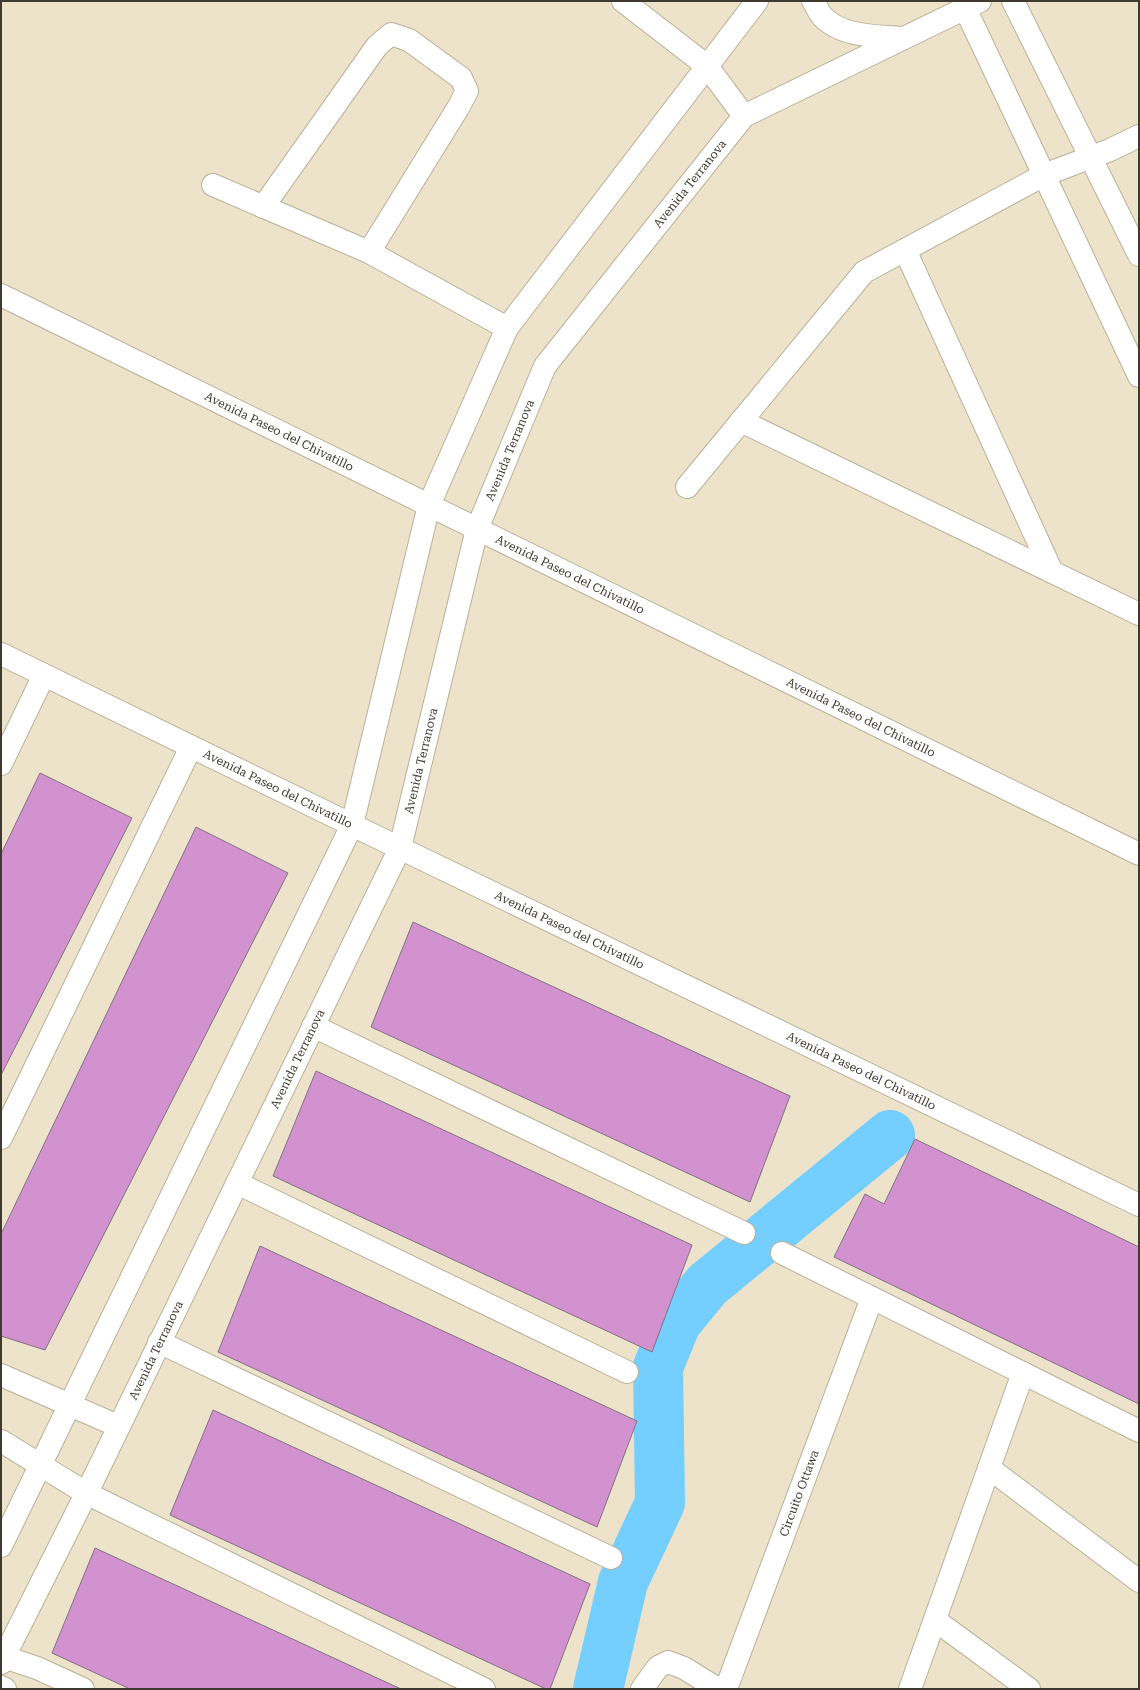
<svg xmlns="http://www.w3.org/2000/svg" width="1140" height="1690" viewBox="0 0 1140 1690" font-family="'Roboto Serif',serif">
<rect width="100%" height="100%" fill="#ede3cb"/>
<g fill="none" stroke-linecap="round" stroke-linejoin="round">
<!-- river -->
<polyline stroke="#74cefe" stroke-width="50" points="598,1689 623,1582 660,1503 658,1367 676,1323 707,1285 890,1135"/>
</g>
<!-- building -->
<g fill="#d292cf" stroke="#837182">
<polygon points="40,773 132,818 1,1075 1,854"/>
<polygon points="196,827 288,873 45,1350 1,1336 1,1234"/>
<polygon points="413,922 790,1096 750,1202 371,1027"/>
<polygon points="316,1071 692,1245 652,1352 273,1176"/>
<polygon points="915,1139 1139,1247 1139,1404 834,1257 865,1194 884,1204"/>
<polygon points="260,1246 637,1421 597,1527 218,1352"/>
<polygon points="213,1410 590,1584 550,1689 546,1689 170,1515"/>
<polygon points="95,1548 401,1689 130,1689 52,1653"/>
</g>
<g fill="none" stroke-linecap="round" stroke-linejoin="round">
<!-- street casing -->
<g stroke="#bab099" stroke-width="24">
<g id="street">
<polyline points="623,1 707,66"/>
<polyline points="213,185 369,252 507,328"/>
<polyline points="263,207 377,46 391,34 409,40 461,78 467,91 458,108 369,252"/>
<polyline points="905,250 1052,572"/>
<polyline points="741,421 1139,614"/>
<polyline points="687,487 864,272 1044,175 1110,150 1139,136"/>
<polyline points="1,764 44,675"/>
<polyline points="313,1026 744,1233"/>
<polyline points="1,1138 191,747"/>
<polyline points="237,1183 627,1372"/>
<polyline points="782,1253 1139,1431"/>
<polyline points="159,1342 611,1558"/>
<polyline points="1,1375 118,1426"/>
<polyline points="1,1441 86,1493 484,1689"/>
<polyline points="989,1468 1139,1581"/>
<polyline points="935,1620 1029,1689"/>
<polyline points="1,1656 37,1668 83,1689"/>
<polyline points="1,1687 5,1689"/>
<polyline points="642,1689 658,1667 668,1662 684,1668 718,1689"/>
<path id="s1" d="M726,1689L872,1298"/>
<polyline points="910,1689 1023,1373"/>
</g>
</g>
<!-- secondary casing -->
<g stroke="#bab099" stroke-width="24">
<g id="secondary">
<path d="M813,1C816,5 818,11 821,15C840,37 876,36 903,38"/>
<polyline points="1013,1 1139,255"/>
<polyline points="965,8 1139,376"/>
<polyline points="707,66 744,116"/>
<path id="s2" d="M1,295L1139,854"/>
<path id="s3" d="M1,654L352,825L1139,1205"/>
<polyline points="1,1546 352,825 429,505 507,328 757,1"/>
<path id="s4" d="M1,1663L93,1480L400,848L477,529L545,366L744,116L980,1"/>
</g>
</g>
<!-- street -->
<use href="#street" stroke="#fff" stroke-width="22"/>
<!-- secondary -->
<use href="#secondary" stroke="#fff" stroke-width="22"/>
</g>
<g text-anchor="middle" stroke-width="3" stroke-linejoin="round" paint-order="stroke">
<!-- street labels -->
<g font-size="12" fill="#3e3a31" stroke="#ede3cb">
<text dy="4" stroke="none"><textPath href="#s4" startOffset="1645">Avenida Terranova</textPath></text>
<text dy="4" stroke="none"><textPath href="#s2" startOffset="310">Avenida Paseo del Chivatillo</textPath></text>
<text dy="4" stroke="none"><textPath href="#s4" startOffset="1321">Avenida Terranova</textPath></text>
<text dy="4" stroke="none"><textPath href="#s2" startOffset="634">Avenida Paseo del Chivatillo</textPath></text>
<text dy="4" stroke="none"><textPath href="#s2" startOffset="958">Avenida Paseo del Chivatillo</textPath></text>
<text dy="4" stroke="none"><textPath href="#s4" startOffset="997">Avenida Terranova</textPath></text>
<text dy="4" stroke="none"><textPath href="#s3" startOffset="308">Avenida Paseo del Chivatillo</textPath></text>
<text dy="4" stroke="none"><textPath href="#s3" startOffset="632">Avenida Paseo del Chivatillo</textPath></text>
<text dy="4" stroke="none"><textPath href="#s4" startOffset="673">Avenida Terranova</textPath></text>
<text dy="4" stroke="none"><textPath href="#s3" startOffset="956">Avenida Paseo del Chivatillo</textPath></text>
<text dy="4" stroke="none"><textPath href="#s4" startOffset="349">Avenida Terranova</textPath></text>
<text dy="4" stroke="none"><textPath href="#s1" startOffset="209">Circuito Ottawa</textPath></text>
</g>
</g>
<!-- border -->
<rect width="1140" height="1690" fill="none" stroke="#3e3a31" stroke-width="4"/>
</svg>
